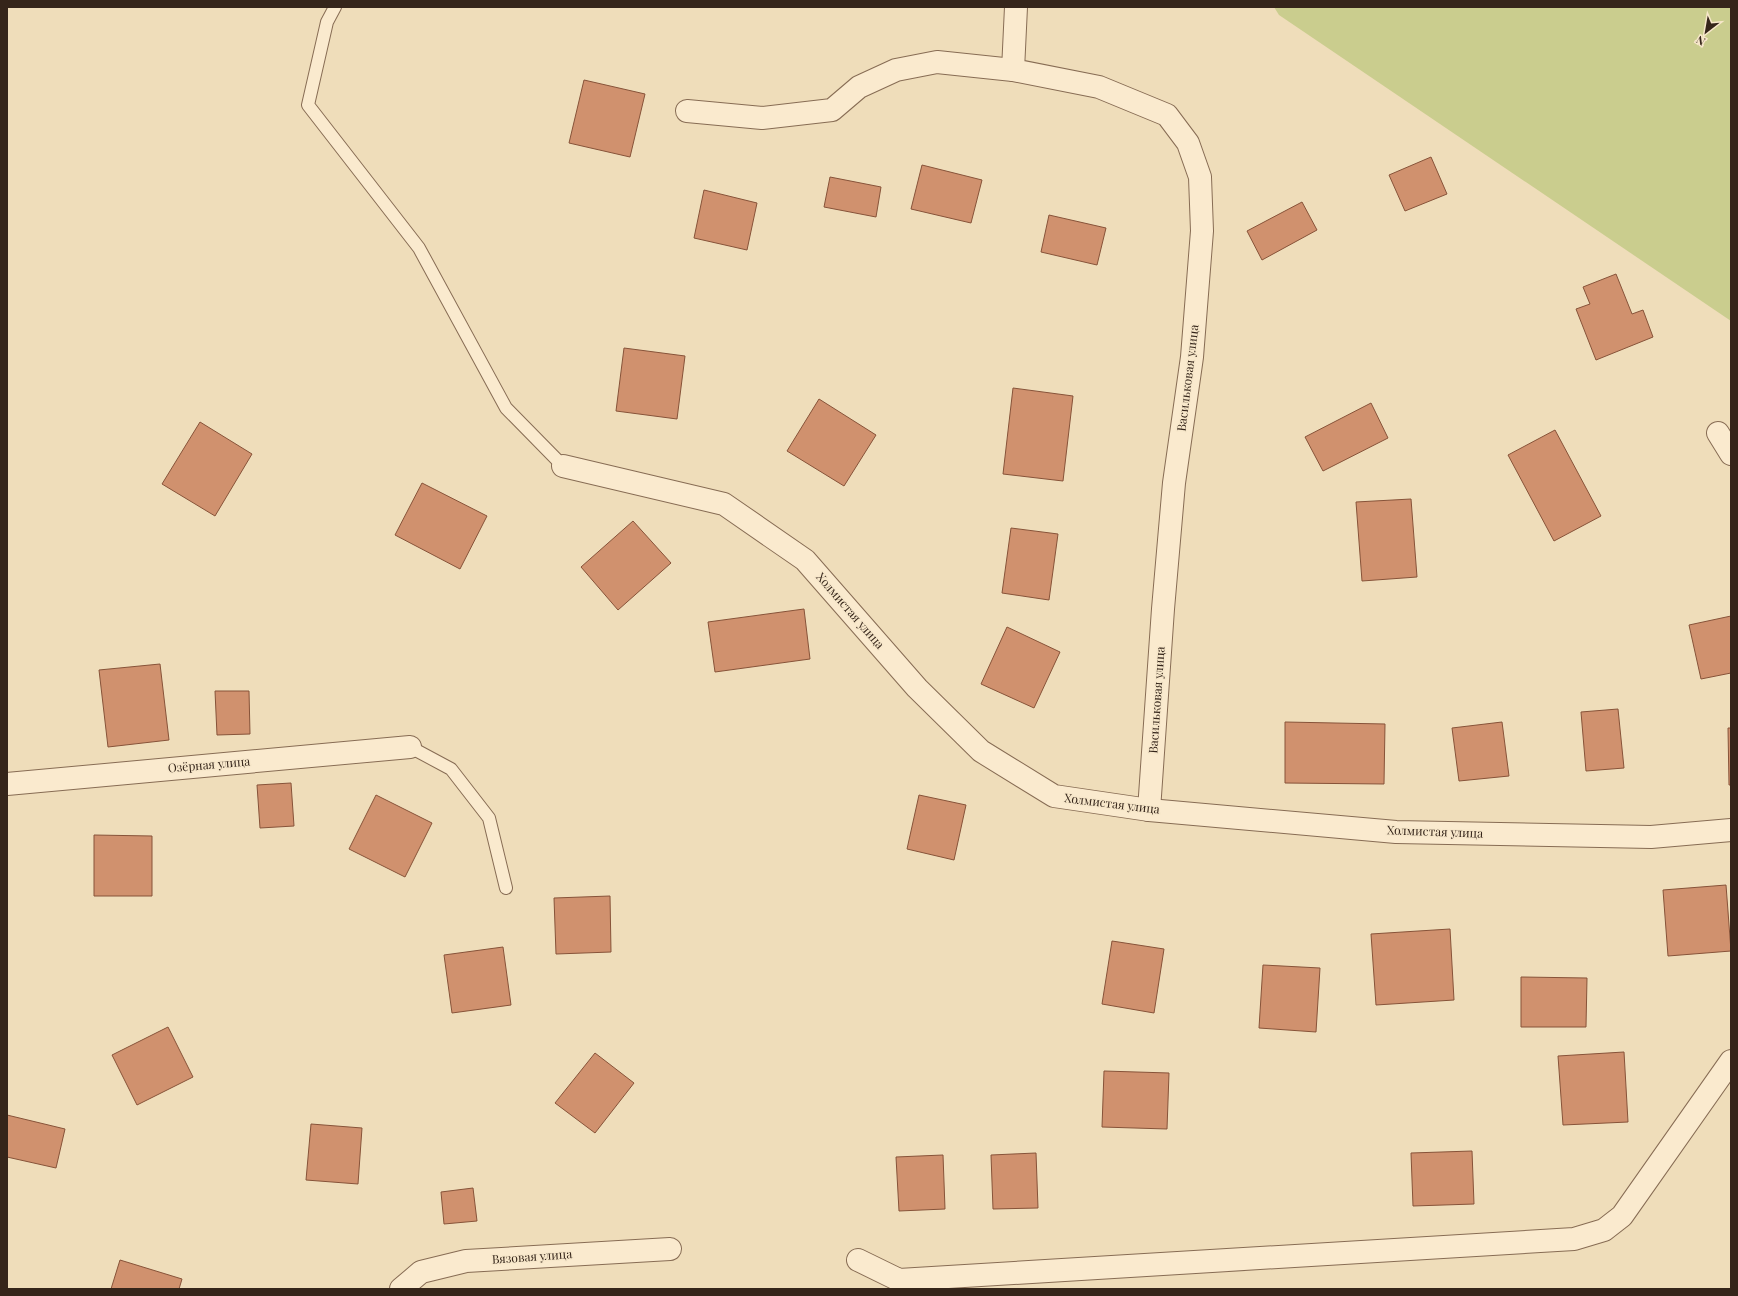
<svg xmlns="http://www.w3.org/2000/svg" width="1738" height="1296" viewBox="0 0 1738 1296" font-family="'Playfair Display',serif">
<rect width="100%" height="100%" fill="#efddba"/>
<!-- green -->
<polygon fill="#cacd8e" points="1274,7 1731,7 1731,321 1279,15"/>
<!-- building -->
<g fill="#d0916e" stroke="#875339">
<polygon points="584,80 645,94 630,157 569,143"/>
<polygon points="1431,157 1447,194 1405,211 1389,175"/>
<polygon points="922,165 982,180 971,223 911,209"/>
<polygon points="830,177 881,187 876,217 824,207"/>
<polygon points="704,190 757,203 747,250 694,238"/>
<polygon points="1302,202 1317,230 1262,260 1247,231"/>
<polygon points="1049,215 1106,228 1097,265 1041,252"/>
<polygon points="1616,274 1632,314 1643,310 1653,337 1596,360 1576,309 1590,304 1583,287"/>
<polygon points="624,348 685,356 677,419 616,411"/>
<polygon points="1013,388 1073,396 1063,481 1003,474"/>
<polygon points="819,399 876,435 844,486 787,451"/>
<polygon points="1371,403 1388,438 1323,471 1305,437"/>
<polygon points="200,422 252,454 215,516 162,484"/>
<polygon points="1555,430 1601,516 1554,541 1508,455"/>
<polygon points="422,483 487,516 460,569 395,535"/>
<polygon points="1411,499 1417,577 1362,581 1356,502"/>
<polygon points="633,521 671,563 618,610 581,567"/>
<polygon points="1011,528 1058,534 1049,600 1002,593"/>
<polygon points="804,609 810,659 715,672 708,622"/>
<polygon points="1731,616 1731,673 1701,679 1689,625"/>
<polygon points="1007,627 1060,652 1034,708 981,684"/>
<polygon points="160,664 169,740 108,747 99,670"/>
<polygon points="215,691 249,691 250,734 217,735"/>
<polygon points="1618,709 1624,768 1586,771 1581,712"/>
<polygon points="1285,722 1385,724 1384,784 1285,783"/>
<polygon points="1502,722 1509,776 1459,781 1452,728"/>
<polygon points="1728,728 1731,728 1731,785 1729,785"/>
<polygon points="291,783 294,826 260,828 257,785"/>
<polygon points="376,795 432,823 405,877 349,849"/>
<polygon points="919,795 966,805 954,860 907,849"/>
<polygon points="94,835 152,836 152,896 94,896"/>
<polygon points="1726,885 1731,951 1668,956 1663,890"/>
<polygon points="610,896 611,952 556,954 554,898"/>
<polygon points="1450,929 1454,1000 1376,1005 1371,934"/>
<polygon points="1112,941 1164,949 1154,1013 1102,1004"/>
<polygon points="503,947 511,1005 452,1013 444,955"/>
<polygon points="1263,965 1320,968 1316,1032 1259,1028"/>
<polygon points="1521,977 1587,978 1586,1027 1521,1027"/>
<polygon points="168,1027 193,1077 137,1105 112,1055"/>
<polygon points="1624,1052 1628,1122 1563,1125 1558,1056"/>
<polygon points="595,1053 634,1083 595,1133 555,1103"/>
<polygon points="1104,1071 1169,1073 1167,1129 1102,1127"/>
<polygon points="7,1115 65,1129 56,1168 7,1157"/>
<polygon points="311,1124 362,1128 358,1184 306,1180"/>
<polygon points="1472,1151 1474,1204 1413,1206 1411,1153"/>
<polygon points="1036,1153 1038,1208 993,1209 991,1155"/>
<polygon points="943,1155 945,1209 899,1211 896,1157"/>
<polygon points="473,1188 477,1221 444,1224 441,1192"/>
<polygon points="120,1260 182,1279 179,1289 111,1289"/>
</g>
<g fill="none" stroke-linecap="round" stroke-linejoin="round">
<!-- lane casing -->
<g stroke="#876c54" stroke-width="14">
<g id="lane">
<polyline points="335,7 327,22 308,105 419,248 506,408 563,466"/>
<polyline points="410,747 451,769 489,818 506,888"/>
</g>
</g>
<!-- street casing -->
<g stroke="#876c54" stroke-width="24">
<g id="street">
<polyline points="1016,7 1013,70 1099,87 1167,115 1188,143 1200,177 1202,231 1192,357 1174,483 1163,609 1149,810"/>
<polyline points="687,111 762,118 832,110 859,87 896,70 937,62 1013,70"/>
<polyline points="1718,433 1731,454"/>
<polyline points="563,466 724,504 805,560 917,688 981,751 1054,796 1149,810 1396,832 1651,837 1731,830"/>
<polyline points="7,784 410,747"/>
<polyline points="858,1260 899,1280 1574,1239 1604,1230 1622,1216 1731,1061"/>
<polyline points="401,1289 421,1272 466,1261 670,1249"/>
</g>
</g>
<!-- lane -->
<use href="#lane" stroke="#faeace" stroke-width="12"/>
<!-- street -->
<use href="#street" stroke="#faeace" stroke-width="22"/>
</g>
<g text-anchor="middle" stroke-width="3" stroke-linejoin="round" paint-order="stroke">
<!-- street labels -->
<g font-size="12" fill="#35251a" stroke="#f7e7ca">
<text transform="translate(1188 378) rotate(-83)" y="4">Васильковая улица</text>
<text transform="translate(850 611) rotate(49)" y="4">Холмистая улица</text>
<text transform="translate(1157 700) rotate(-86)" y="4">Васильковая улица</text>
<text transform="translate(209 765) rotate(-5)" y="4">Озёрная улица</text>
<text transform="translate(1112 804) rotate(7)" y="4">Холмистая улица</text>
<text transform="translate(1435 832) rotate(2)" y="4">Холмистая улица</text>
<text transform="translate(532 1257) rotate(-4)" y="4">Вязовая улица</text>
</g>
</g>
<!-- border -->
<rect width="1738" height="1296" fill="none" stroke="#35251a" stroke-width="16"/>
<!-- north arrow -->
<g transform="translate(1706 32) rotate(211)" stroke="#f7e7ca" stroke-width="3" paint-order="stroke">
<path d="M0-3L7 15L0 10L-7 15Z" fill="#35251a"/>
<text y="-6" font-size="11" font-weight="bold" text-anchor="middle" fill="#35251a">N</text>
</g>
</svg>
